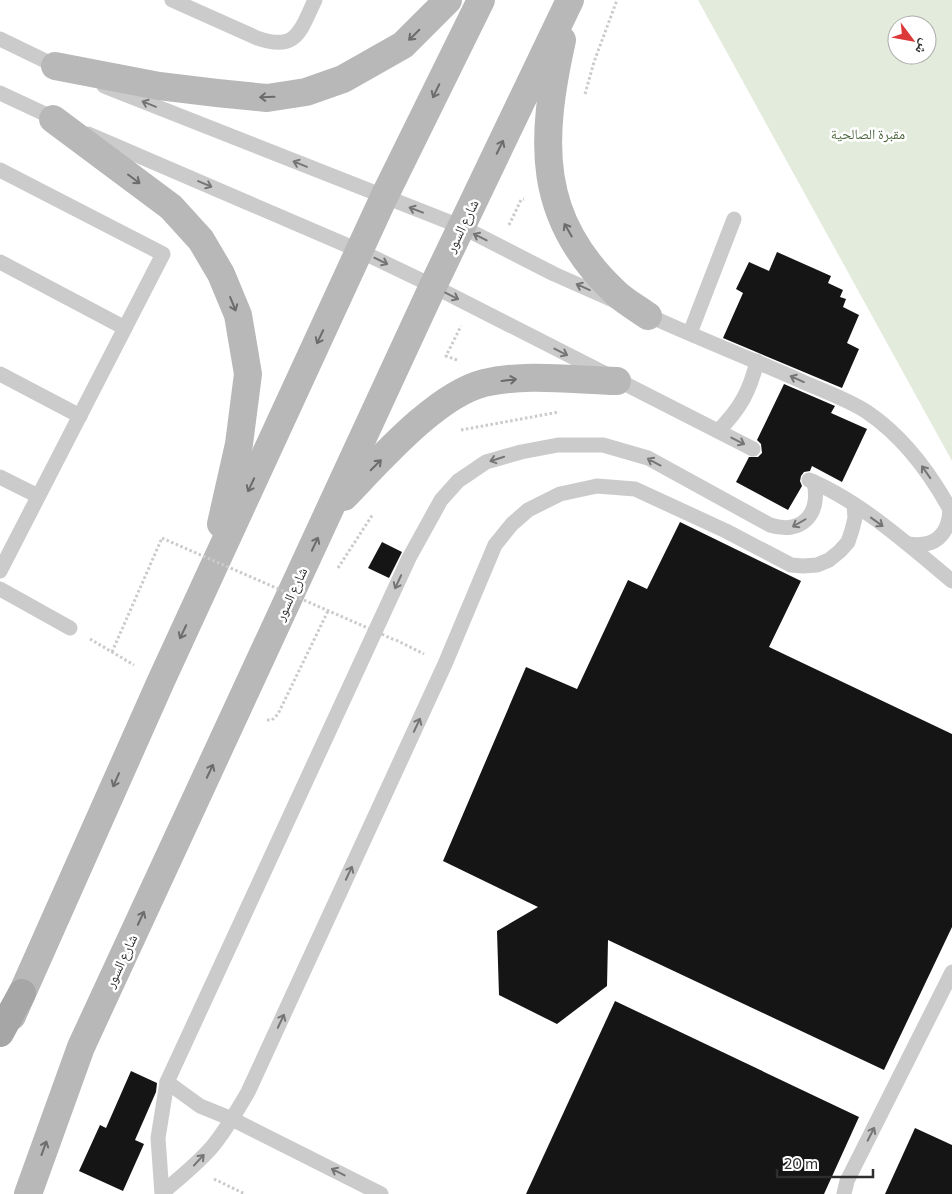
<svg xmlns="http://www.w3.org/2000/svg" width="952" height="1194" viewBox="0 0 952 1194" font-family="Commissioner,'Noto Naskh Arabic',sans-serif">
<rect width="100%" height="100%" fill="#fff"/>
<!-- green -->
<path fill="#e3ebdc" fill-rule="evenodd" d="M698,0H952V461ZM897,25H927V55H897Z"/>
<!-- building -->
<g fill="#151515">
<polygon points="777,252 831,276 828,283 843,290 840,297 846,299 843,307 859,315 847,343 859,349 842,388 723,338 743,293 736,289 749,262 769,271"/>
<polygon points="784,384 835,406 831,413 867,429 842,482 812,466 810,471 804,472 801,476 800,481 802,486 788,510 736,482 749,457 758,457 762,453 761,444 757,440"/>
<polygon points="680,522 801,581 769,647 952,734 952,927 884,1070 608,940 607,986 557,1024 499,995 497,931 538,907 443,861 526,667 577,689 628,580 647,589"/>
<polygon points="382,542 402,552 389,578 368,568"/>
<polygon points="615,1001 859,1117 824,1194 526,1194"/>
<polygon points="131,1071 157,1083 156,1092 135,1140 144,1144 123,1191 79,1171 100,1125 106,1128"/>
<polygon points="915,1128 952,1145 952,1194 885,1194"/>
</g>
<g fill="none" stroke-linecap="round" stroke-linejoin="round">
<!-- path -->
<g stroke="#cbcbcb" stroke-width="3" stroke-dasharray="2.5 2.5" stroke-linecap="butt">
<polyline points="585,94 594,62 617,0"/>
<polyline points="509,225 521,200 524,199"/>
<polyline points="457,360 446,356 461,326"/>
<polyline points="461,430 559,412"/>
<polyline points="338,568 373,514"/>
<polyline points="90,639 134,665"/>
<polyline points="396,640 424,654"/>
<polyline points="112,652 162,538"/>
<polyline points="267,720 272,720 278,714 328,611"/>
<polyline points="214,1179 245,1194"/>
</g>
<!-- service -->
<g stroke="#cbcbcb" stroke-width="15">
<path d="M172,0L257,38C297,52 300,31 315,0"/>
<polyline points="0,39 62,69"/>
<polyline points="104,86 462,227 554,274 615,301"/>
<polyline points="0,93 60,121"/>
<polyline points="88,134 360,251 433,286 753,449"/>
<polyline points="0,170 163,254 0,571"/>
<polyline points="0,262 125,328"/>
<path d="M643,313C695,337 749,358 801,381C821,390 849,400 867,412C904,437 931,474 952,513"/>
<polyline points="690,333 734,219"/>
<polyline points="0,374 80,416"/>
<path d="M718,431C740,409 750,391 757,361"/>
<polyline points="0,477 38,496"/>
<path d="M809,480C860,501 910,546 952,581"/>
<path d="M908,544C934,548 949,536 950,509"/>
<polyline points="0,589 70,628"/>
<polyline points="167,1082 200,1106 232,1119 381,1194"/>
<path d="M163,1192C180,1178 197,1164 212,1147C226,1130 237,1111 248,1092L445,664L495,545L512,524L528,510L560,494L597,486L635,489L726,531L791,565L803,566L817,565L829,560L840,551L848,542L852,530L855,518L854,505"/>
<path d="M162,1194L158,1138L167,1082L409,558L441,500L458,481L486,462L521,452L558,445H603L648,458L770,525C802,535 821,514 814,482"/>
<polyline points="844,1194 847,1181 952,972"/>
</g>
<!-- secondary -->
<g stroke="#b8b8b8" stroke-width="28">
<path d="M562,40C540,140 535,218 617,294C626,302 638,309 648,316"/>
<polyline points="55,66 159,86 217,93 267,98 306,92 343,79 403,45 448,0"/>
<polyline points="53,119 171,207 201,240 221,274 238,315 248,374 239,444 221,524"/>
<path d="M344,497C379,461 436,395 484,383C527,373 573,380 617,381"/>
<polyline points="12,1016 161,681 384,197 481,0"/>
<polyline points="28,1194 81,1047 433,286 570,0"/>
</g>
<!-- primary -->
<polyline stroke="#a6a6a6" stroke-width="28" points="0,1033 22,993"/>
<!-- path-bridge -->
<polyline stroke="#cbcbcb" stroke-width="3" stroke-dasharray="2.5 2.5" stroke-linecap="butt" points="162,538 395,640"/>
</g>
<!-- one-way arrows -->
<defs><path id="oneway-shaft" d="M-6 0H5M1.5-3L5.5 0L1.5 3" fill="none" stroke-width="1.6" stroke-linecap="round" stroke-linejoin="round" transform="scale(1.25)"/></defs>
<g stroke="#6c6c6c">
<use href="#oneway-shaft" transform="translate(414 35) rotate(135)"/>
<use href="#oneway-shaft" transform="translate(436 91) rotate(116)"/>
<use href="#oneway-shaft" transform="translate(267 97) rotate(178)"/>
<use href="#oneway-shaft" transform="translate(500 147) rotate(-64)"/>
<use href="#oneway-shaft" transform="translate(134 179) rotate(37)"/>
<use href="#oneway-shaft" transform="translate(568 230) rotate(-120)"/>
<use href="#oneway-shaft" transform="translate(233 304) rotate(68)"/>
<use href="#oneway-shaft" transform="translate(320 337) rotate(115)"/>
<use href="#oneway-shaft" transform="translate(509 380) rotate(-7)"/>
<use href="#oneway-shaft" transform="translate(376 465) rotate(-45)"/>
<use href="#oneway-shaft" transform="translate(251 485) rotate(115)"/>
<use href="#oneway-shaft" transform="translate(315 544) rotate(-65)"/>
<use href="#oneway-shaft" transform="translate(183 632) rotate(115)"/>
<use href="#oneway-shaft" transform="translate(210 771) rotate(-65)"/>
<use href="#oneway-shaft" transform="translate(116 780) rotate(114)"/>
<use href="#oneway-shaft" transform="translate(141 918) rotate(-65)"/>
<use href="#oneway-shaft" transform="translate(44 1148) rotate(-70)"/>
</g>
<g stroke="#757575">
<use href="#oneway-shaft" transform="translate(149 104) rotate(-158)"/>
<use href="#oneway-shaft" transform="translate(300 164) rotate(-158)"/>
<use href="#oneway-shaft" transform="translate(205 184) rotate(23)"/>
<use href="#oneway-shaft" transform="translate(416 210) rotate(-159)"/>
<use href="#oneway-shaft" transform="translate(480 237) rotate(-153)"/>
<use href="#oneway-shaft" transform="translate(381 261) rotate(26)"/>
<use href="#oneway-shaft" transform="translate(583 287) rotate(-156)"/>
<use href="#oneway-shaft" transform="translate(452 296) rotate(27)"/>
<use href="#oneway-shaft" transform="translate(561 352) rotate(27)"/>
<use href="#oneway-shaft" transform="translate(797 379) rotate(-156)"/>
<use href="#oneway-shaft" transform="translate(738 441) rotate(27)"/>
<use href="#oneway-shaft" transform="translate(497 459) rotate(162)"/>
<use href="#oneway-shaft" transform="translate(654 462) rotate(-152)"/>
<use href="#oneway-shaft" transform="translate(926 472) rotate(-125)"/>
<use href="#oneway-shaft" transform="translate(877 522) rotate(36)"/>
<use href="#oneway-shaft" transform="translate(799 523) rotate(150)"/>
<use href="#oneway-shaft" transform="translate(398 582) rotate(115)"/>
<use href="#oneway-shaft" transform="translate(417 725) rotate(-65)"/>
<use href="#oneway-shaft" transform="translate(349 873) rotate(-65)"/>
<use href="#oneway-shaft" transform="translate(281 1021) rotate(-65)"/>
<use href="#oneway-shaft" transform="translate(871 1134) rotate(-63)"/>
<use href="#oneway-shaft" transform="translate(199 1160) rotate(-47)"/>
<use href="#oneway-shaft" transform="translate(338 1172) rotate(-153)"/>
</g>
<g text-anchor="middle" stroke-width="5" stroke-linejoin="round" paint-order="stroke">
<!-- park labels -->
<g font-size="14" fill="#4e673e" stroke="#fff">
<text x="868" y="139">مقبرة الصالحية</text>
</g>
<!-- street labels -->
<g font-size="14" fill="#2e2e2e" stroke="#fff">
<text transform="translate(462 226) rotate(-64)" y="5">شارع السور</text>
<text transform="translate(291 594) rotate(-65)" y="5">شارع السور</text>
<text transform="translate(121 961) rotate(-65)" y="5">شارع السور</text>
</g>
</g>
<!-- north arrow -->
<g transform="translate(912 40) rotate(122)"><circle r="24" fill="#ffffff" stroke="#ababab"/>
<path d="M0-4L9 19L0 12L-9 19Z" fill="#dc393a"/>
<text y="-8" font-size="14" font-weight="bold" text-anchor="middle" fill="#2e2e2e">ش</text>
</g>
<!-- scale -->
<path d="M777 1169v8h96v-8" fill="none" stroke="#2e2e2e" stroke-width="2.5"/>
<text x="784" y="1169" font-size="15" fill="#2e2e2e" stroke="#ffffff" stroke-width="4" paint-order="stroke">20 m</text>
</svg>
